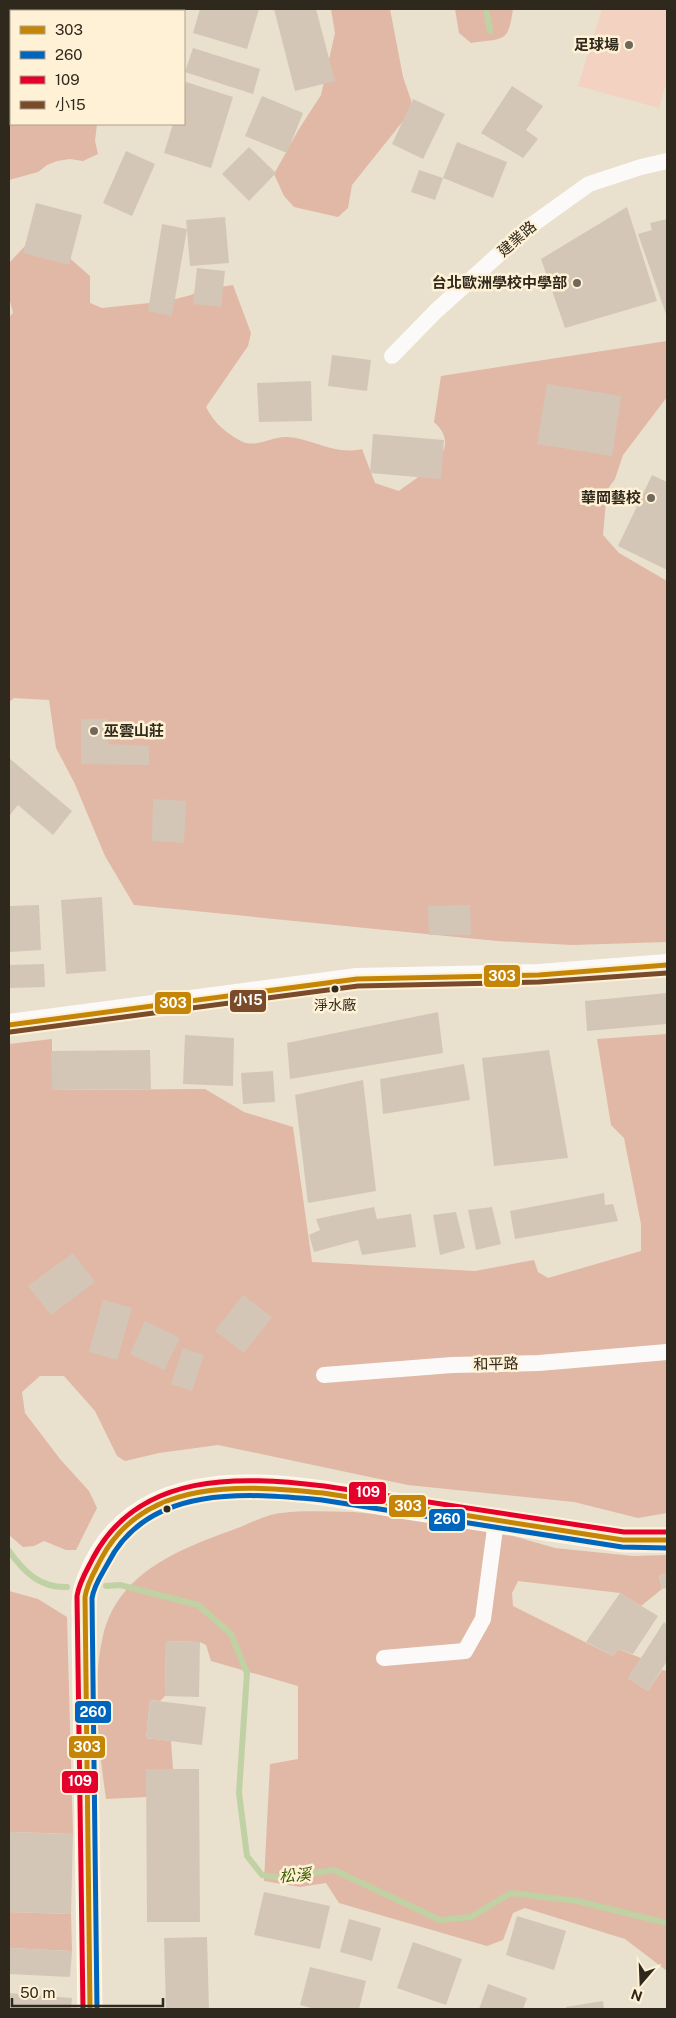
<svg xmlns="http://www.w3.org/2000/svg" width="676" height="2018" viewBox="0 0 676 2018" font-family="'Public Sans','Noto Sans TC',sans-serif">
<rect width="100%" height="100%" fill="#e9e0ce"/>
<!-- green -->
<polygon fill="#f3d2c1" points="602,9 667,9 667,81 659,108 578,86"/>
<!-- forest -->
<g fill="#e1b8a5">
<polygon points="331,9 390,9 403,77 411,100 411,111 352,185 348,208 338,217 294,207 284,196 274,174 299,129 321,95 335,33"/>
<path d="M455,9H513C508,44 504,38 471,43L459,33Z"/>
<polygon points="9,56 11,57 11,124 97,124 95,141 98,154 83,161 70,159 57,161 47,165 38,172 9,180"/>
<path d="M49,240L90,276V303L102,308L168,301L191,295L200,290L233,285L251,333L248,346L206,407C214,423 226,433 241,441C255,449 272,436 287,437C312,438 334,456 362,449L375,483L399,491C421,474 466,451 434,422L441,376L667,341V397L623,455L615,479L607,490L603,535L619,553L667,581V942L572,945L497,941L134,905L105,856L74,782L56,748L49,700L14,698L9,702V317L13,313L9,297V263L26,245Z"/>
<polygon points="667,1034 667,1513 638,1518 574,1502 408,1485 218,1445 159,1453 125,1461 117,1456 95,1411 64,1376 40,1376 22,1392 25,1413 60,1459 89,1491 97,1508 76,1550 66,1550 44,1541 34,1546 23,1547 9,1535 9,1044 52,1039 52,1090 205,1089 244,1112 293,1127 312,1262 475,1271 534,1260 538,1272 548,1278 641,1251 641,1224 624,1138 611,1125 597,1039"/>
<path d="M354,1512L472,1524L555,1548L633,1556L667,1555V1573L659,1576L662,1589L641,1606L620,1593L518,1581L512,1593L513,1606L613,1656L618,1649L641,1658L628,1678L648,1691L662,1670L667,1671V1971L625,1939L525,1908L513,1913L503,1940L487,1946L339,1903L326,1883L300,1887L264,1881L270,1764L298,1759V1686L211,1661L206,1645L200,1642L166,1641L165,1696L160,1701L150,1700L146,1738L171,1741L173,1769L146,1797L106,1799C99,1748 91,1686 103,1636C118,1572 180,1549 235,1529C249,1524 267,1514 282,1513C306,1510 330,1512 354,1512Z"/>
<polygon points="9,1591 38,1599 67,1617 73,1834 9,1832"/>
<polygon points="9,1912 71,1914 72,1951 9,1948"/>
</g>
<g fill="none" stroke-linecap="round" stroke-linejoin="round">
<!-- stream -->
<g stroke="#c0d2a3" stroke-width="6">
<polyline points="486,9 490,31"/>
<path d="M9,1551C24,1572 40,1588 67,1587"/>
<polyline points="106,1586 120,1585 198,1605 231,1634 247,1673 239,1793 247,1856 262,1875 282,1878 334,1870 440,1920 471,1917 511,1893 577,1901 667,1923"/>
</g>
</g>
<!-- building -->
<g fill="#d4c6b6">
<polygon points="75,9 111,9 109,11 79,11"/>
<polygon points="200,9 259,9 247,49 193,33"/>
<polygon points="274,9 316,9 335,81 295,91"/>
<polygon points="193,48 260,69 253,94 185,72"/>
<polygon points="186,82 233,97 211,168 164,153 173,124 184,124 184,90"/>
<polygon points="512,86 543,106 526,130 538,139 523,158 481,133"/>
<polygon points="262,96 303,113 287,153 245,136"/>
<polygon points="413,99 445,114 423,159 392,144"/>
<polygon points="457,142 507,162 493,198 443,178"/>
<polygon points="249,147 276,173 249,201 222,174"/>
<polygon points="126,151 155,164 132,216 103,203"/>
<polygon points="419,170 443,178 435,200 411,192"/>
<polygon points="36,203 82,215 69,265 23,253"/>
<polygon points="627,207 657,301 565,328 541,259"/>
<polygon points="225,217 229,263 190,266 187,229 172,316 148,311 162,224 187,229 186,220"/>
<polygon points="667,219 667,317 638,234 652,230 650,223"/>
<polygon points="197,268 225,271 221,307 193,304"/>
<polygon points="332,355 371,360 367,391 328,386"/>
<polygon points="311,381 312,421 259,422 257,383"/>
<polygon points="547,384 621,396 612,456 537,444"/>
<polygon points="373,434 444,440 441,479 370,473"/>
<polygon points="652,475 667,482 667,570 618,546"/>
<polygon points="81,719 107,719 108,744 149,746 149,765 81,764"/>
<polygon points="9,758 72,811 53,835 18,805 9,816"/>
<polygon points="153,799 186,801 184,843 152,841"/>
<polygon points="102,897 106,971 66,974 61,900"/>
<polygon points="39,905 41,950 9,952 9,906"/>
<polygon points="470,905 471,935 429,935 428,906"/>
<polygon points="44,964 45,987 9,988 9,965"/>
<polygon points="667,993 667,1024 587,1031 585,1001"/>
<polygon points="438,1012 443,1053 290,1079 287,1043"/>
<polygon points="185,1035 234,1038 233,1086 183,1084"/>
<polygon points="150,1050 151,1089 52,1090 51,1051"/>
<polygon points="549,1050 568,1158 494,1166 482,1058"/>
<polygon points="464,1064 470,1100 383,1114 380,1079"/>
<polygon points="273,1071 275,1102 243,1104 241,1073"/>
<polygon points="363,1080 376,1191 308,1203 295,1095"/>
<polygon points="604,1193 605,1205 613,1204 618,1221 515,1239 510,1211"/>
<polygon points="374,1207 377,1219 411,1214 416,1247 362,1255 358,1240 314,1252 309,1235 320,1230 316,1219"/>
<polygon points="492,1207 501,1244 476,1250 468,1210"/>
<polygon points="456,1212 465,1248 440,1255 433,1215"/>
<polygon points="73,1253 95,1282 51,1315 28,1286"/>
<polygon points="243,1295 272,1317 244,1353 215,1331"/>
<polygon points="103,1300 132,1308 117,1360 89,1352"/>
<polygon points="145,1321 180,1338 164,1370 130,1354"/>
<polygon points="183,1348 204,1355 192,1391 171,1384"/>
<polygon points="667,1573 667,1588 662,1589 659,1576"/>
<polygon points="620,1593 658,1616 633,1654 618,1649 613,1656 586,1642"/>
<polygon points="664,1622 667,1625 667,1661 648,1691 628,1678"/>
<polygon points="166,1641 200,1642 199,1697 165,1696"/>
<polygon points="150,1700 206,1707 202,1745 146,1738"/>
<polygon points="146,1769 199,1769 200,1922 147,1922"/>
<polygon points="9,1832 73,1834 71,1914 9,1912"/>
<polygon points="264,1892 330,1906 320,1949 254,1935"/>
<polygon points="517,1916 566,1931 554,1970 506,1955"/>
<polygon points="349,1919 381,1928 372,1961 340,1952"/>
<polygon points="207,1937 209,2009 166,2009 164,1938"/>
<polygon points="413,1942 462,1959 446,2005 397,1988"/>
<polygon points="9,1948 72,1951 70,1977 9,1974"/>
<polygon points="310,1967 366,1981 359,2009 315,2009 300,2005"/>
<polygon points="488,1984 527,1998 523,2009 479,2009"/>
<polygon points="9,1993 72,1998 71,2009 9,2009"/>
<polygon points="603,2001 604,2009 566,2009 566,2007"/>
</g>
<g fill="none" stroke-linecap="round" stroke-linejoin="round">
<!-- street -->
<g stroke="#fcfaf8" stroke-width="16">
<polyline points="392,356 436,311 529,227 589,184 641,167 667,161"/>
<polyline points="324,1375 452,1365 539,1363 667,1352"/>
<polyline points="384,1658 465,1651 483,1619 496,1521"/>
</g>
<!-- secondary -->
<polyline stroke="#fcfaf8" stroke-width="22" points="9,1025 357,979 539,975 667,965"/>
<!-- primary -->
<path stroke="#fcfaf8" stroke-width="25" d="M90,2009L84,1631C85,1618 82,1599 87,1586C134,1446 304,1490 413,1508C483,1519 553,1529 623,1540H667"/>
<!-- bus-1 casing -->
<g stroke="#fff1d6" stroke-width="9">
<g id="bus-1">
<polyline points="9,1025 357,979 539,975 667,965"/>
<path d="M90,2009L85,1597C87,1583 95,1571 101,1559C144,1477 245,1485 323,1493L623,1540H667"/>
</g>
</g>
<!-- bus-2 casing -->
<g stroke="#fff1d6" stroke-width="9">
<path id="bus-2" d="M97,2009L92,1598C94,1585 102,1574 108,1563C148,1484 247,1493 322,1500L622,1547L667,1548"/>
</g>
<!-- bus-3 casing -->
<g stroke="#fff1d6" stroke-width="9">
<path id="bus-3" d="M83,2009L77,1596C79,1582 87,1570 93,1558C139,1471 240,1476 324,1486L624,1532H667"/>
</g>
<!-- bus-4 casing -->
<g stroke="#fff1d6" stroke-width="9">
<polyline id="bus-4" points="10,1032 358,986 539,982 667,973"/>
</g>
<!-- bus-1 -->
<use href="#bus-1" stroke="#c58607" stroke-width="5"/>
<!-- bus-2 -->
<use href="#bus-2" stroke="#0065bd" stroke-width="5"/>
<!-- bus-3 -->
<use href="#bus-3" stroke="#e4002b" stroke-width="5"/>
<!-- bus-4 -->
<use href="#bus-4" stroke="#7a4b2a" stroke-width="5"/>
</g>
<!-- markers -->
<g fill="#70685a" stroke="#fff1d6" stroke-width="2">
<circle cx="629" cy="45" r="5"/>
<circle cx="577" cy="283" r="5"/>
<circle cx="651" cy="498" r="5"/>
<circle cx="94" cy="731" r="5"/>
</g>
<g fill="#2f281c" stroke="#fff1d6" stroke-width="2">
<circle cx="335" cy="989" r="4.5"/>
<circle cx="167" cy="1509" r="4.5"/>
</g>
<g text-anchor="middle" stroke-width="5" stroke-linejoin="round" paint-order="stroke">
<!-- bus labels -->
<g font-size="14" fill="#2f281c" stroke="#fff1d6">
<text x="335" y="1010">淨水廠</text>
</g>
<!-- poi labels -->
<g font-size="15" font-weight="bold" fill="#2f281c" stroke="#fff1d6" text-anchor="end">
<text x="619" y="50">足球場</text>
<text x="567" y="288">台北歐洲學校中學部</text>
<text x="641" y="503">華岡藝校</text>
<text x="104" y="736" text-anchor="start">巫雲山莊</text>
</g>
<!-- street labels -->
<g font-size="15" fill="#2f281c" stroke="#fff1d6">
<text transform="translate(517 239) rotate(-41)" y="5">建業路</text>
<text transform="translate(496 1364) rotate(-1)" y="5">和平路</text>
</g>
<!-- water labels -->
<g font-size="16" font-style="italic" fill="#3c5c00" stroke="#fff1d6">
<text transform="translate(295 1875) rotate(-5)" y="6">松溪</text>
</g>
</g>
<g stroke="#fff1d6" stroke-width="2">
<rect x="483" y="964" width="38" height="24" rx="5" fill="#c58607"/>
<rect x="229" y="989" width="38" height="24" rx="5" fill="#7a4b2a"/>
<rect x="154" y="991" width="38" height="24" rx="5" fill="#c58607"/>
<rect x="348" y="1481" width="39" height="24" rx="5" fill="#e4002b"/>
<rect x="388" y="1494" width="39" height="24" rx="5" fill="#c58607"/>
<rect x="428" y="1508" width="38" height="24" rx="5" fill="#0065bd"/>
<rect x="74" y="1700" width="38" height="24" rx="5" fill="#0065bd"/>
<rect x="68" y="1735" width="38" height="24" rx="5" fill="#c58607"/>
<rect x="61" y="1770" width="38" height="24" rx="5" fill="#e4002b"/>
</g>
<g font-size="14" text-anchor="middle" font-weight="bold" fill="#fff">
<text x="502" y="981">303</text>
<text x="248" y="1005">小15</text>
<text x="173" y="1008">303</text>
<text x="368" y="1497">109</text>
<text x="408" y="1511">303</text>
<text x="447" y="1524">260</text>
<text x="93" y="1717">260</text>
<text x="87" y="1752">303</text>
<text x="80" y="1786">109</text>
</g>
<!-- border -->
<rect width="676" height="2018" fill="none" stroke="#2f281c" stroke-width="20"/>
<!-- legend -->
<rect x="10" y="10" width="175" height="115" fill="#fff1d6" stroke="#aca18c"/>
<rect x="20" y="26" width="25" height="8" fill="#c58607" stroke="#aca18c"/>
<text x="55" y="35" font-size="15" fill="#2f281c">303</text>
<rect x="20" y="51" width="25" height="8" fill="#0065bd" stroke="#aca18c"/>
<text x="55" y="60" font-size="15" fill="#2f281c">260</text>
<rect x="20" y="76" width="25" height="8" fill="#e4002b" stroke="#aca18c"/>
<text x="55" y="85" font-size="15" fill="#2f281c">109</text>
<rect x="20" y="101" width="25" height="8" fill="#7a4b2a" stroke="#aca18c"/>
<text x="55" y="110" font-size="15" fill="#2f281c">小15</text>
<!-- north arrow -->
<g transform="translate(641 1983) rotate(199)" stroke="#fff1d6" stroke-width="4" paint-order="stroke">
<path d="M0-4L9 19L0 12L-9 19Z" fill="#2f281c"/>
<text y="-8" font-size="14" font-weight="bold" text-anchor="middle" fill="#2f281c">N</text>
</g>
<!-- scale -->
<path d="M12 1998v8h151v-8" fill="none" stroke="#2f281c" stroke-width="2.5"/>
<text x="20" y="1998" font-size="15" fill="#2f281c" stroke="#fff1d6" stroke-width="4" paint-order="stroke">50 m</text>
</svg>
